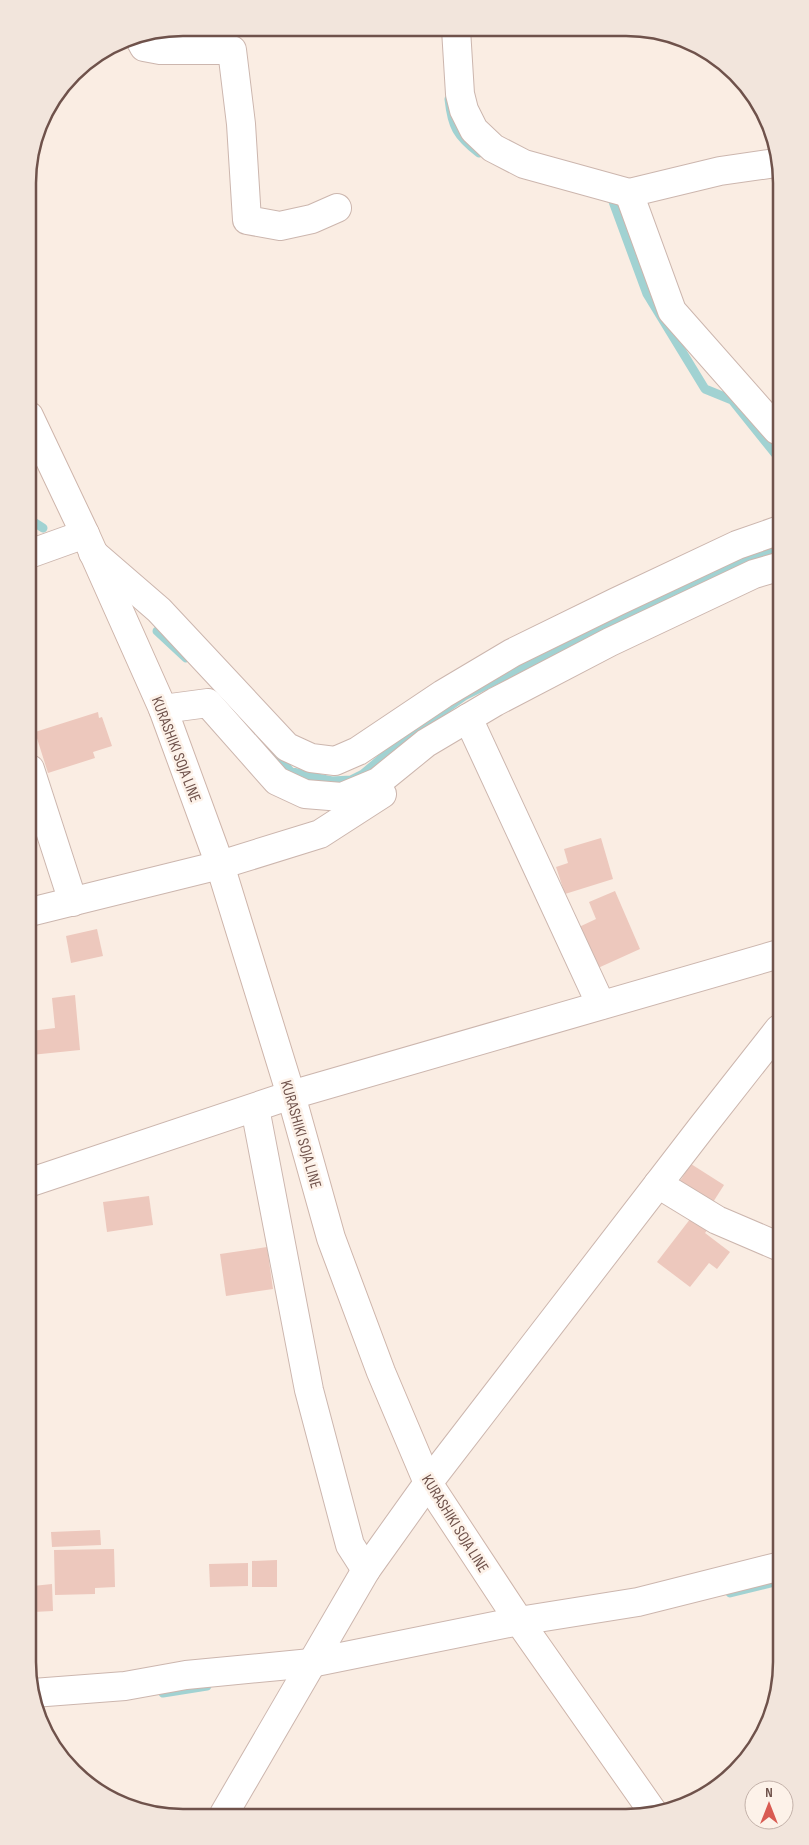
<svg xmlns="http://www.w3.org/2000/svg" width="809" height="1845" viewBox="0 0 809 1845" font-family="'Sofia Sans Condensed',sans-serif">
<rect width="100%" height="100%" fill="#faede3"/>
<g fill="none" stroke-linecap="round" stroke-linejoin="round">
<!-- stream -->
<g stroke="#a1d2d2" stroke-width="9">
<path d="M449,99C452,127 457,136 479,153"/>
<polyline points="606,197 612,199 647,294 705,389 732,400 777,456"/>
<polyline points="29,519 43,528"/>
<polyline points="157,631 186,658"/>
<polyline points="270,748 290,771 312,777 332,781 351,780 363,774 409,735 464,696 621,618 716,573 777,547"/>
<polyline points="730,1593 771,1583"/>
<polyline points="163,1693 207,1686"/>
</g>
</g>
<!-- building -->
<g fill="#edc8bd">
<polygon points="98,712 99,718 102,717 112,746 93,752 95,758 48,773 35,732"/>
<polygon points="601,838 613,879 565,894 556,867 568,863 564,849"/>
<polygon points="615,891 640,949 598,968 579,927 596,919 589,902"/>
<polygon points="97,929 103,956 71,963 66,936"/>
<polygon points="75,995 80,1050 31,1055 31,1031 55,1028 52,998"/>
<polygon points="691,1164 724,1185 708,1210 675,1189"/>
<polygon points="149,1196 153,1225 107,1232 103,1202"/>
<polygon points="694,1214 710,1226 705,1233 730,1252 717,1269 709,1263 690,1287 657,1262"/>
<polygon points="267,1247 273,1289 226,1296 220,1254"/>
<polygon points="100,1530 101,1545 52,1547 51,1532"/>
<polygon points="114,1549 115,1587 95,1588 95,1594 55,1595 54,1550"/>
<polygon points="277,1560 277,1587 252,1587 252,1561"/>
<polygon points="248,1563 248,1586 210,1587 209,1564"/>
<polygon points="52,1584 53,1611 33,1612 33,1586"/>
</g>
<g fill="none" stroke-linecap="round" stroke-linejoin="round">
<!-- street casing -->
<g stroke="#ccb6ae" stroke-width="30">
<g id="street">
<polyline points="456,29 460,94 464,110 474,130 493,148 524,164 629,193 720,171 776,163"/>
<polyline points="138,36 144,47 160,50 232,50 241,124 247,220 280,226 312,219 337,208"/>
<polyline points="629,193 672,311 777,430"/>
<polyline points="29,552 32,553 85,534"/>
<polyline points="93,553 159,610 287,747 311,758 335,761 358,751 443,694 512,653 616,602 737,545 777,531"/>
<polyline points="163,709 208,703 277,781 305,794 342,797 378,782 426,743 495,702 610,642 754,574 778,567"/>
<polyline points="468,718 601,1005"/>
<polyline points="30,769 73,902"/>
<polyline points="30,912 220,865 320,834 382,794"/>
<polyline points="255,1108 309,1390 350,1545 366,1570"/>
<polyline points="31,1182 291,1095 779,954"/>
<polyline points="658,1184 717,1220 780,1247"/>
<polyline points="33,1693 125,1686 186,1675 311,1663 519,1621 638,1602 781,1566"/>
<polyline points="224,1814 366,1570 428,1483 702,1127 779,1029"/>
</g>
</g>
<!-- secondary casing -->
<g stroke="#ceb5ab" stroke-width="30">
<polyline id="secondary" points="29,416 85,534 163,709 220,865 291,1095 331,1238 381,1372 428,1483 519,1621 653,1812"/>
</g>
<!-- street -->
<use href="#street" stroke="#fff" stroke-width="28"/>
<!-- secondary -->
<use href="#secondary" stroke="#fff" stroke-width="28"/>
</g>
<g text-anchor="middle" stroke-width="5" stroke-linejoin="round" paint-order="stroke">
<!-- street labels -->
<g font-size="16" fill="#6f524b" stroke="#fdf2e9">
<text transform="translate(177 749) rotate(69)" y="6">KURASHIKI SOJA LINE</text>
<text transform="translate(302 1134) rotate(74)" y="6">KURASHIKI SOJA LINE</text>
<text transform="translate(456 1523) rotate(58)" y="6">KURASHIKI SOJA LINE</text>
</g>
</g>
<!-- crop -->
<path d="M0 0H809V1845H0ZM183 36H626A147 147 0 0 1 773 183V1662A147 147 0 0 1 626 1809H183A147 147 0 0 1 36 1662V183A147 147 0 0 1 183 36Z" fill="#f2e5dc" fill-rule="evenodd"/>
<path fill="none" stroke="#6f524b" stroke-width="2.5" d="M183 36H626A147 147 0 0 1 773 183V1662A147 147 0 0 1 626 1809H183A147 147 0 0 1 36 1662V183A147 147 0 0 1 183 36Z"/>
<!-- north arrow -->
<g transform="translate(769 1805)"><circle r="24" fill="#fdf2e9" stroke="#c4b2aa"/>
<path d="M0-4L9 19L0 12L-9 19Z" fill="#d95b52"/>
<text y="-8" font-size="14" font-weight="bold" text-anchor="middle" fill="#6f524b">N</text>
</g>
</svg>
